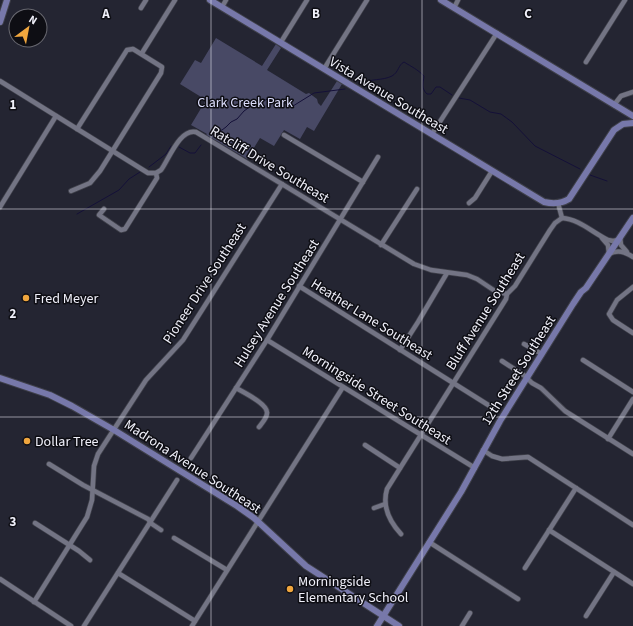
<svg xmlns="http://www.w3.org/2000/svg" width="633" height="626" viewBox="0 0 633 626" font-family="'Source Sans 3',sans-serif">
<rect width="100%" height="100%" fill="#242532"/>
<!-- green -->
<polygon fill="#484965" points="216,38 262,66 276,44 281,48 267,70 306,94 309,93 317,99 318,103 321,106 337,81 342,84 314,131 307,127 300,139 284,130 274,146 260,138 247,159 215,140 214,140 206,135 207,134 191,125 206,100 180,84 195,60 201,63"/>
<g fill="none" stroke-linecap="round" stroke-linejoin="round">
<!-- stream -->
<g stroke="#141038" stroke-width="1">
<path d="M361,84C371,78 382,81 392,76C399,72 398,65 404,62C412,67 417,69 424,76C423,84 421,88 427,94H431L436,87H440L452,95"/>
<polyline points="459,98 470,100 490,112 501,114 512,122 535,146 580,169"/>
<path d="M211,133L222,130L226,127L231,122L237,119L244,111L251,106L261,100H266L269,97C275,102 285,102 293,106L314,93L345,89"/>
<polyline points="179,147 190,153 195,153 201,145"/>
<polyline points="149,167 166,154 171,146"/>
<polyline points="590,175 607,181"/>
<polyline points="77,214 119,190 129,179 140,172"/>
</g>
<!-- minor casing -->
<g stroke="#3f404a" stroke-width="6">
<g id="minor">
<polyline points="222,7 226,0"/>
<polyline points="141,8 146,0"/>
<polyline points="454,8 458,0"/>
<polyline points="281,42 307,0"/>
<polyline points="142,53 175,0"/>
<polyline points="586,62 625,0"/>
<polyline points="324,69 367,0"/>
<path d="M0,81L148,173H156L161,170C169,159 180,128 196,132L414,264L431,270L467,275L477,279L495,291L507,294"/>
<polyline points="614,105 621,96 633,92"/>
<polyline points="432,134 497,33"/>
<polyline points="284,135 363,182"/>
<polyline points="71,191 90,183 100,171 161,73 162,67 133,49 127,50 77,129"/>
<polyline points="469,203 475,198 492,171"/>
<polyline points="558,203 562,218"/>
<polyline points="0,207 56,116"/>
<polyline points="104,209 99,215 121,230 125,229 157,178 156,173"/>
<path d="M562,218C579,219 593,233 608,240L613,241L618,240"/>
<polyline points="620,237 621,245 627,252"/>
<path d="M602,238L608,245L609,254C618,249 625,252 633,257"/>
<polyline points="381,245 417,189"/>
<polyline points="299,286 493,408"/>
<polyline points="633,287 617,300 609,314 613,320 633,333"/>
<polyline points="267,340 475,468"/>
<polyline points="524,344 542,354"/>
<polyline points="400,350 418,322 447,273"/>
<polyline points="583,360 633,392"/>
<polyline points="502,361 525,376 532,383 541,388 565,411 633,454"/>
<path d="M236,388C243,392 268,404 267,413C267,418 262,423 259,427"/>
<polyline points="608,439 633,399"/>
<polyline points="365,445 400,468"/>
<polyline points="483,450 492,456 502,459 528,457 633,525"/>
<polyline points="191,458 267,340 378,157"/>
<polyline points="49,464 83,485 148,519 152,524 161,530"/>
<polyline points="374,508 385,504"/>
<polyline points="35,523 79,551 90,560"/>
<polyline points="549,530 633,584"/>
<path d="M401,534C389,521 382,506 387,489L506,299L507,294L515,286L550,230L555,223L562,218"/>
<polyline points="174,538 227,570"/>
<polyline points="429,542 518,599"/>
<polyline points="525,568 576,488"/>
<polyline points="118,573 195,621"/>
<polyline points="0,579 71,626"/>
<polyline points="34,602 87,517 92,500 94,466 98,454 146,380 183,340 282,184"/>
<polyline points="586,616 614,572"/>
<polyline points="84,626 177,480"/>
<polyline points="192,626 343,387"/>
<polyline points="462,626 470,613"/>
</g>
</g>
<!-- major casing -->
<g stroke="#3f404a" stroke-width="8">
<g id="major">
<path d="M210,0L544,202C553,204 561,204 569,199L614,130L623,124L633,123"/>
<polyline points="441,0 633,116"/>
<polyline points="0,22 7,0"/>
<polyline points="0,378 50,395 72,406 114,430 237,506 254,518 306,566 399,626"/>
<polyline points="377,626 461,492 500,421 573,304 581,292 586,288 633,218"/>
</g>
</g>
<!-- minor -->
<use href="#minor" stroke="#737484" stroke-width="4.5"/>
<!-- major -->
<use href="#major" stroke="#7778aa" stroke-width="6"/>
</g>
<!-- grid -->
<path fill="none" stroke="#f0f0fa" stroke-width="1" stroke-opacity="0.55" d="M211,0V626M422,0V626M0,209H633M0,417H633"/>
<!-- markers -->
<g fill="#f0a63e" stroke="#0e0e14" stroke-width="1.5">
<circle cx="26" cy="298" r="4"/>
<circle cx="27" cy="441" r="4"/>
<circle cx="290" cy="589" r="4"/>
</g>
<g text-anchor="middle" stroke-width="3" stroke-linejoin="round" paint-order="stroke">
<!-- street labels -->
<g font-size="14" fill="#f0f0fa" stroke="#0e0e14">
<text transform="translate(389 95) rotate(31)" y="5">Vista Avenue Southeast</text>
<text transform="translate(270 164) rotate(31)" y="5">Ratcliff Drive Southeast</text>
<text transform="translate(204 283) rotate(-57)" y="5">Pioneer Drive Southeast</text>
<text transform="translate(276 303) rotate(-58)" y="5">Hulsey Avenue Southeast</text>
<text transform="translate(485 311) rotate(-58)" y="5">Bluff Avenue Southeast</text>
<text transform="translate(372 319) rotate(32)" y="5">Heather Lane Southeast</text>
<text transform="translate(518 370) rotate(-58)" y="5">12th Street Southeast</text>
<text transform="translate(377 395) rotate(32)" y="5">Morningside Street Southeast</text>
<text transform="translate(193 466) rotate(33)" y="5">Madrona Avenue Southeast</text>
</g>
<!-- park labels -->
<g font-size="14" fill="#dbddfc" stroke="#0e0e14">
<text x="245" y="107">Clark Creek Park</text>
</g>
<!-- poi labels -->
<g font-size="14" fill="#f0f0fa" stroke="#0e0e14" text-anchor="start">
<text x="34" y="303">Fred Meyer</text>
<text x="35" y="446">Dollar Tree</text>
<text x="298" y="586">Morningside<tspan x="298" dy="16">Elementary School</tspan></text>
</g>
</g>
<g font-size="13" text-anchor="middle" font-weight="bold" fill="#f0f0fa" stroke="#0e0e14" stroke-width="3" stroke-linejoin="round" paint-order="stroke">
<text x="106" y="18">A</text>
<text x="316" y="18">B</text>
<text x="528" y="18">C</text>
<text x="13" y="109">1</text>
<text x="13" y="318">2</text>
<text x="13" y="526">3</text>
</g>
<!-- north arrow -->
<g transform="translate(28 28) rotate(32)"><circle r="19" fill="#0e0e14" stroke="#686870"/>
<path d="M0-3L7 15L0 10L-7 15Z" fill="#f0a63e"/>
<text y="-6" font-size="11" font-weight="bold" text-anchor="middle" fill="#f0f0fa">N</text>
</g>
</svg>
